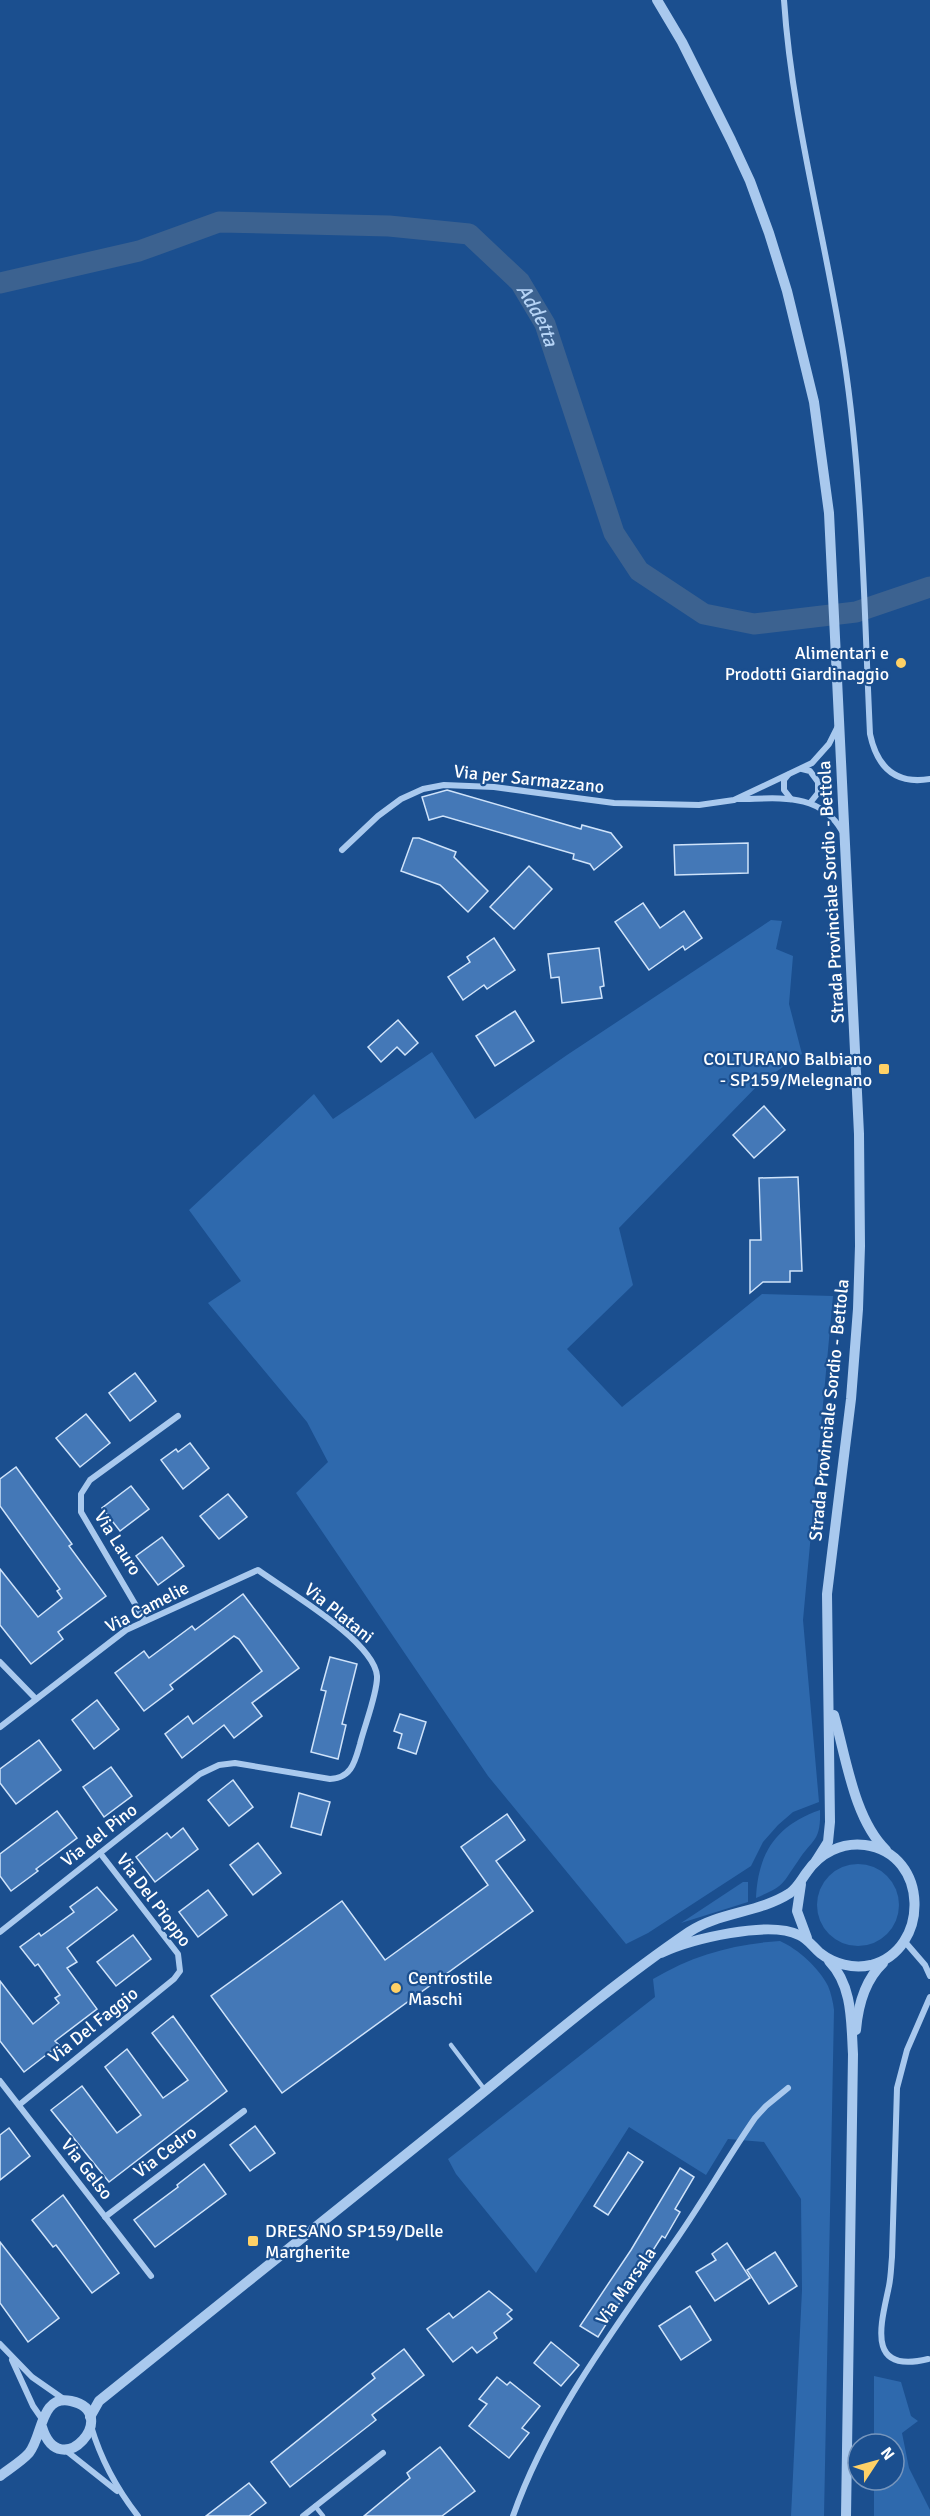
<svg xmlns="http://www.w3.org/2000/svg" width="930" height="2516" viewBox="0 0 930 2516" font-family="Signika,sans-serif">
<rect width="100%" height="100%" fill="#1b4f8f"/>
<!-- green -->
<g fill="#2e69ad">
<polygon points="771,920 782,921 776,949 793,956 789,1004 802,1054 761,1082 619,1228 633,1285 567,1349 622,1407 762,1294 833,1296 803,1620 819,1802 793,1812 778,1825 763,1842 751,1866 648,1933 626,1944 488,1776 296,1493 328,1462 307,1422 208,1303 241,1281 189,1210 314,1094 333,1119 432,1052 475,1119 567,1055"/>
<path d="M820,1810C821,1842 813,1838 798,1861C781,1885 786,1885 756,1898C758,1852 777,1825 820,1810Z"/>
<circle cx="858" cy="1905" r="41"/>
<polygon points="743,1882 748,1882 748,1902 681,1923"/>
<path d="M780,1941C798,1949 819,1968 828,1986C831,1993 833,2002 834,2010L824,2516H791L802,2290L801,2199L764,2142L728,2139L706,2175L629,2127L536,2273L456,2174L448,2159L655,1997L653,1979C693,1955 734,1944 780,1941Z"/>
<polygon points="874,2376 901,2382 911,2416 918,2421 902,2433 909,2468 930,2510 930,2516 874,2516 874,2480 894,2480 894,2444 874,2444"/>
</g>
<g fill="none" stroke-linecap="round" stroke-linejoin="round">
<!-- canal -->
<path stroke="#3c6290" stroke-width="21" id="s1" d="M0,283L139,251L219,222L389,226L469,234L520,282L545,324L614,533L639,571L704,614L754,624L856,612L930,587"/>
</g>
<!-- building -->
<g fill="#4478b7" stroke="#cfe3fa" stroke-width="1.5">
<polygon points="447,790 581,829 582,825 611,833 622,847 594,870 590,864 573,859 574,854 443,816 429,820 422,797"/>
<polygon points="413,838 419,838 456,852 454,857 488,891 468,912 440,885 401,871"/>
<polygon points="748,843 748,873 675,875 674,845"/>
<polygon points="529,866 552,889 514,929 490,907"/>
<polygon points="643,903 660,928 684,911 702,938 685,950 683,946 649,970 615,922"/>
<polygon points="494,938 515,970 487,989 484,985 463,1000 448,977 470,962 467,957"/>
<polygon points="599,948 604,986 600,987 602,998 562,1003 559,977 551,978 548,954"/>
<polygon points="515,1011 534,1041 495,1066 476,1036"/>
<polygon points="398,1020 418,1043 405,1055 397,1047 381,1062 368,1047"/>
<polygon points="764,1106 785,1130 754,1158 733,1135"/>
<polygon points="798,1177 802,1271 790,1271 790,1282 763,1282 750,1293 750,1240 761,1240 759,1178"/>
<polygon points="135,1373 156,1401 130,1421 109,1393"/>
<polygon points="86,1414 110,1443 80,1467 56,1438"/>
<polygon points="190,1443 209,1468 183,1489 161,1460 176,1449 178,1452"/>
<polygon points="16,1467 72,1544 69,1546 106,1596 58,1632 63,1639 31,1664 0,1625 0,1569 38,1617 62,1598 57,1591 60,1589 0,1506 0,1479"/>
<polygon points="131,1486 149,1509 120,1531 102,1508"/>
<polygon points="228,1494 247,1517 219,1539 200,1516"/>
<polygon points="162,1537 184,1566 158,1585 136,1556"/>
<polygon points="243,1594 299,1668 252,1703 262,1716 234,1738 224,1725 182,1758 165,1734 188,1716 193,1724 262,1671 239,1639 234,1636 170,1685 173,1689 144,1711 115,1673 144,1651 149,1658 192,1626 195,1630"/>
<polygon points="330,1657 357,1664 342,1724 346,1725 338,1759 311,1752 326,1691 321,1690"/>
<polygon points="97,1700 119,1729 94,1749 72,1720"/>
<polygon points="400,1714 426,1722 416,1754 398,1748 402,1734 394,1731"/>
<polygon points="39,1740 61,1770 16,1804 0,1783 0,1769"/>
<polygon points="111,1767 132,1796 104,1817 83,1787"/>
<polygon points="233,1780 253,1807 229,1826 208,1800"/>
<polygon points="299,1793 330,1802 321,1835 291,1827"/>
<polygon points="57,1811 77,1838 36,1869 38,1871 11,1891 0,1876 0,1854"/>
<polygon points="507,1814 525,1840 496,1861 533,1911 282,2093 211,1996 342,1901 385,1960 488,1885 461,1847"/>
<polygon points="183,1828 198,1849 155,1882 136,1857 167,1833 171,1838"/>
<polygon points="258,1843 281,1873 253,1895 230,1865"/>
<polygon points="97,1887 117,1910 67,1948 77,1962 67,1968 97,2009 55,2041 59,2045 24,2072 0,2041 0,1981 33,2024 59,2003 55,1998 60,1995 38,1964 35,1966 20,1947 39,1933 41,1936 74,1912 70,1907"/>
<polygon points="208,1890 227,1915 198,1937 179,1912"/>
<polygon points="133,1935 151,1959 116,1986 97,1962"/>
<polygon points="173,2016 227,2091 109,2182 51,2110 82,2086 117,2133 141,2115 105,2067 127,2049 163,2098 188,2080 152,2033"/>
<polygon points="255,2126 275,2153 250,2171 230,2145"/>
<polygon points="9,2128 30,2156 0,2180 0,2135"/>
<polygon points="628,2152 643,2162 608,2215 594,2206"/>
<polygon points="204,2164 226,2194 155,2247 134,2220 178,2187 177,2185"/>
<polygon points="680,2168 694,2177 675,2209 680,2212 665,2238 662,2236 598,2337 580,2326 631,2250"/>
<polygon points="63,2195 119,2273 92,2293 56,2245 53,2247 32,2220"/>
<polygon points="0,2242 59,2318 28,2342 0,2303"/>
<polygon points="727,2243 750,2278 715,2301 696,2272 716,2260 712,2254"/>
<polygon points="775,2252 797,2286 769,2304 747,2270"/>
<polygon points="489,2291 512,2310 507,2314 512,2319 494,2333 497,2338 477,2353 472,2347 453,2362 427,2329 449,2313 453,2318"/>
<polygon points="690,2306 711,2340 681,2360 659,2326"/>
<polygon points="551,2342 579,2365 561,2386 534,2363"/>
<polygon points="404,2349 424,2375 372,2415 376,2420 290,2487 271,2462 375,2378 372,2374"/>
<polygon points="497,2377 507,2385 510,2382 540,2406 522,2428 529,2433 509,2458 469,2426 487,2404 479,2399"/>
<polygon points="440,2447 475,2491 442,2516 364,2516 410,2478 407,2473"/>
<polygon points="249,2483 266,2503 249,2516 206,2516"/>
</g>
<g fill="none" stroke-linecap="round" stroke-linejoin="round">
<!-- service -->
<g stroke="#a9c9ee" stroke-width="4.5">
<polyline points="451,2045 485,2090"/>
<polyline points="315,2506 323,2516"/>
</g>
<!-- minor -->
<g stroke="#a9c9ee" stroke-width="6">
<path d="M784,0C792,121 826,239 844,358C863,483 864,609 870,734C877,767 895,785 930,779"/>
<polyline points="802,769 810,771 818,782 818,793 810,803"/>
<polyline points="788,775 784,780 784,790 791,799"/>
<path d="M738,799C777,799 819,791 842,831"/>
<polyline points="342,850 378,816 401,799 423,789 444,785 494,787 614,803 699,805 734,800 812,763 829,744 837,728"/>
<polyline points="145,1621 81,1512 81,1494 90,1480 178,1416"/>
<polyline points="0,1662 36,1699"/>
<path d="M0,1727L126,1630L258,1570C287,1591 374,1641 377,1676C378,1692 364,1727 360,1744C355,1761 352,1778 330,1779L235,1763L219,1765L200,1774L0,1932"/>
<polyline points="906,1943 925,1965 930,1976"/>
<polyline points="0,2081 151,2276"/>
<polyline points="19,2105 174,1979 180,1971 178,1954 100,1853"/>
<polyline points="105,2217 244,2111"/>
<polyline points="0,2344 32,2377 65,2400"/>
<path d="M928,2359C864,2375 882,2321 889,2286C891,2276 891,2267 892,2257L897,2088L907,2050L930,1997"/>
<polyline points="12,2360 33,2406 42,2419"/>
<path d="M91,2426C101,2460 116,2488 138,2516"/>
<polyline points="64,2449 117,2491"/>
<polyline points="303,2516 383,2453"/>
<path d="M513,2516C549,2414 617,2326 678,2237C705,2198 728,2157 755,2118L766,2106L788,2088"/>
</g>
<!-- tertiary -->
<g stroke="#a9c9ee" stroke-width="10">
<polyline points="657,0 682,42 731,140 750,181 769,233 787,291 814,402 829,513 859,1134 860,1246 858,1309 851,1399 827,1594 830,1822 828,1842 816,1861"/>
<path d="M834,1715C846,1757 854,1819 886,1850"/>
<polyline points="801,1884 797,1911 807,1938"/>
<path d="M829,1961C853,1986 851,2022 853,2054L846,2516"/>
<path d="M856,2030C858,2006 865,1980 883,1963"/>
<path d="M90,2417L99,2401C219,2305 339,2208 459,2112C533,2052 610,1986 689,1932C719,1912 759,1913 790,1893C798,1887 801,1880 807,1872C820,1853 842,1842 865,1845C930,1854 930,1950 871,1965C853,1969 834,1964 820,1953C813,1947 808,1939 799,1935C769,1920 691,1939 661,1953"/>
<path d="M0,2476C9,2469 22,2461 29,2453C43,2436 40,2394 71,2401C123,2412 60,2486 42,2427"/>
</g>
</g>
<!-- markers -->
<g fill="#ffd166" stroke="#1b4f8f" stroke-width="2">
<circle cx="901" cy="663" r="6"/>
<rect x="878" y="1063" width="12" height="12" rx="3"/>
<circle cx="396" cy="1988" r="6"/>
<rect x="247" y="2235" width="12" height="12" rx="3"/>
</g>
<g text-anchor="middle" stroke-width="4.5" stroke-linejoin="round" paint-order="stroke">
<!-- poi labels -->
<g font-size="18" fill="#fff" stroke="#1b4f8f" text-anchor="end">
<text x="889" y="659">Alimentari e<tspan x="889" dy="21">Prodotti Giardinaggio</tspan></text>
<text x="872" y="1065">COLTURANO Balbiano<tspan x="872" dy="21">- SP159/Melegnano</tspan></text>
<text x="408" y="1984" text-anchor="start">Centrostile<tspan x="408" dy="21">Maschi</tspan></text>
<text x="265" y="2237" text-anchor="start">DRESANO SP159/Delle<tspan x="265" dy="21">Margherite</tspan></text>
</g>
<!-- street labels -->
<g font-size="18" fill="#fff" stroke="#1b4f8f">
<text transform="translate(529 779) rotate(6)" y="6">Via per Sarmazzano</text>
<text transform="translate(831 892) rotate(-93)" y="6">Strada Provinciale Sordio - Bettola</text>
<text transform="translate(829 1410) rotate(-84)" y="6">Strada Provinciale Sordio - Bettola</text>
<text transform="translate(118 1543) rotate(58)" y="6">Via Lauro</text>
<text transform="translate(147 1607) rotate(-27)" y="6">Via Camelie</text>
<text transform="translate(339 1613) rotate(39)" y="6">Via Platani</text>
<text transform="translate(99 1835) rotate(-38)" y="6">Via del Pino</text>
<text transform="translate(154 1900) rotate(53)" y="6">Via Del Pioppo</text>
<text transform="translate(93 2025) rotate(-39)" y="6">Via Del Faggio</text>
<text transform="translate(165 2152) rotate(-37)" y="6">Via Cedro</text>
<text transform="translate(87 2169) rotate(52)" y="6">Via Gelso</text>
<text transform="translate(626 2286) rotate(-55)" y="6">Via Marsala</text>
</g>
<!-- water labels -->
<g font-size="20" font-style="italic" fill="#b5d3f5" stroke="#1b4f8f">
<text dy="7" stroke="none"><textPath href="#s1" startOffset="586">Addetta</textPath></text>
</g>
</g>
<!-- north arrow -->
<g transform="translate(876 2462) rotate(54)"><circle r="28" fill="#1b4f8f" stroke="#7695bc" stroke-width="1.5"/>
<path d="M0-4.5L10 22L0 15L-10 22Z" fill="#ffd166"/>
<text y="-9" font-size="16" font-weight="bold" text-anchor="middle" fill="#ffffff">N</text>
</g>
</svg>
